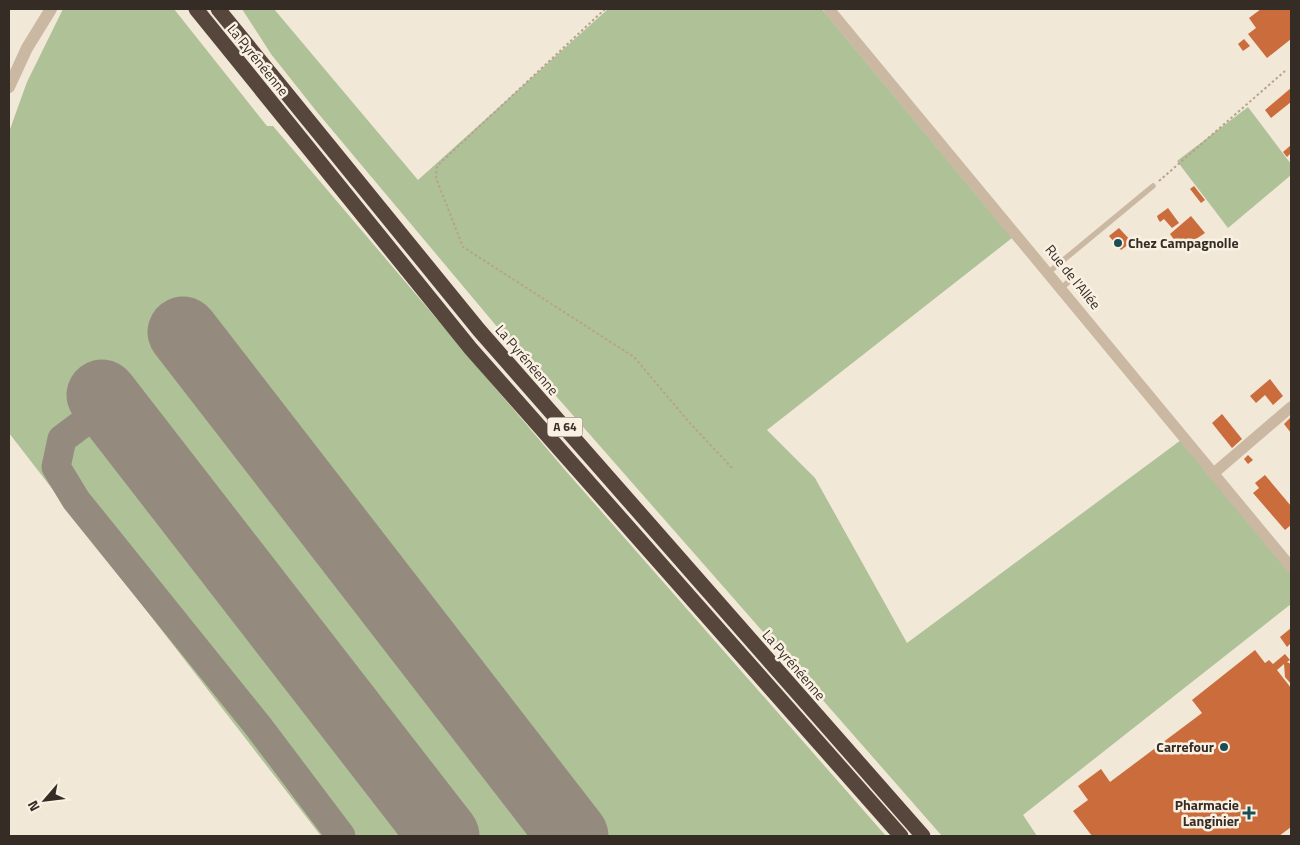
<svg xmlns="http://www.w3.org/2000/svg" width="1300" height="845" viewBox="0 0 1300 845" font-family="'Titillium Web',sans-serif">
<rect width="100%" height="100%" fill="#f2e8d7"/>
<!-- green -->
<g fill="#afc197">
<polygon points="63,9 174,9 267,126 273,126 565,470 886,836 321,836 9,433 9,132 27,82"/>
<polygon points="242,9 274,9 418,180 608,9 822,9 1012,238 767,430 815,478 907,643 1181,440 1291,570 1291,604 1023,815 1037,836 942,836 535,372 317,112 271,54"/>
<polygon points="1248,107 1291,164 1291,175 1228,228 1177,161"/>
</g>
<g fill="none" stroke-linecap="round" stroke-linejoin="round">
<!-- taxiway -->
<polyline stroke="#948a7e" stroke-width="29" points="102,409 62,439 56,467 76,500 258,726 341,836"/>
<!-- runway -->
<g stroke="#948a7e" stroke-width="71">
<polyline points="183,332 573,836"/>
<polyline points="102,395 444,836"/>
</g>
</g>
<!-- building -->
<g fill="#cb6c3c">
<polygon points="1261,9 1291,9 1291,39 1267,58 1248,34 1256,28 1249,18"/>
<polygon points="1244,39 1250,46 1243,51 1238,44"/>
<polygon points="1291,88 1291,102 1271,118 1265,110"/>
<polygon points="1291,145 1291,153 1287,157 1283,152"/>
<polygon points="1194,186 1205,200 1201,203 1190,189"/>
<polygon points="1168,208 1179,223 1172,228 1164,219 1160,222 1158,219 1157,216"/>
<polygon points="1191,216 1205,233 1181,249 1170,234"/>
<polygon points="1119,228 1132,242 1121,250 1109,236"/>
<polygon points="1270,379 1283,396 1273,405 1265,395 1256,403 1250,396"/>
<polygon points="1222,414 1242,439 1232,448 1212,423"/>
<polygon points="1291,417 1291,433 1284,424"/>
<polygon points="1248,455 1253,460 1248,464 1244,459"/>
<polygon points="1265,475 1291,506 1291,525 1285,530 1253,493 1259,488 1255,483"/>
<polygon points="1291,628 1291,643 1287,647 1280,637"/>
<polygon points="1255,650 1265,663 1269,660 1273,664 1285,654 1290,660 1287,662 1291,664 1291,684 1285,677 1284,664 1277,670 1291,688 1291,827 1279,836 1092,836 1073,811 1088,800 1078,786 1101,769 1110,782 1202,713 1192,700"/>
</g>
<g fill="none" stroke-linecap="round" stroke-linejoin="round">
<!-- path -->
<g stroke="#b6a28d" stroke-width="2" stroke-dasharray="2.5 2.5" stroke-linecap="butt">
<polyline points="605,9 437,166 436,178 463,247 634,357 689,422 732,468"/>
<polyline points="1159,181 1285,71"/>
</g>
<!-- service -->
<g stroke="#cab8a3" stroke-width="5.5">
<polyline points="1049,272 1153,186"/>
<polyline points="1062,288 1070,280"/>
</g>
<!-- minor -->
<g stroke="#cab8a3" stroke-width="11">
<polyline points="829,9 1291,567"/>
<polyline points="1214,473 1291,407"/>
</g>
<!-- tertiary -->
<polyline stroke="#cab8a3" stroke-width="12" points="9,87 27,48 51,9"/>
<!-- motorway -->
<g stroke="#56463c" stroke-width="15">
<polyline points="196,9 471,349 901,836"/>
<polyline points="218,9 479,330 923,836"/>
</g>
</g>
<!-- markers -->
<g fill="#1a4e57" stroke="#faf1e3" stroke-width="2">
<circle cx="1118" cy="243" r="5"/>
<circle cx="1224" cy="747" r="5"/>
<path d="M1246.5 805.5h5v5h5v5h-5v5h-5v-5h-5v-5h5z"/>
</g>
<g text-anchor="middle" stroke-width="5" stroke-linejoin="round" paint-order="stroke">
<!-- shield labels -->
<rect fill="#faf1e3" stroke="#70675e" stroke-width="1" x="547.5" y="417.5" width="35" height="19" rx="4"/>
<g font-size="12" font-weight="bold" fill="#352c25">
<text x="565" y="431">A 64</text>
</g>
<!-- street labels -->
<g font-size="14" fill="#352c25" stroke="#faf1e3">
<text transform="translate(258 60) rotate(51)" y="5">La Pyrénéenne</text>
<text transform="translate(1073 277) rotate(51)" y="5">Rue de l'Allée</text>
<text transform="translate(527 360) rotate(49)" y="5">La Pyrénéenne</text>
<text transform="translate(794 665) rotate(49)" y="5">La Pyrénéenne</text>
</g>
<!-- poi labels -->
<g font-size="14" font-weight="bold" fill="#352c25" stroke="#faf1e3" text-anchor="end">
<text x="1128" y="248" text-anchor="start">Chez Campagnolle</text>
<text x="1214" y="752">Carrefour</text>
<text x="1239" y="810">Pharmacie<tspan x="1239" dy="16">Langinier</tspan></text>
</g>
</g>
<!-- border -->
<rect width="1300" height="845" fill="none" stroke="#352c25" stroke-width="20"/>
<!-- north arrow -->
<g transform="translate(45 800) rotate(242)" stroke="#faf1e3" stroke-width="4" paint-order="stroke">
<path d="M0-4L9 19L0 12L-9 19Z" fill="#352c25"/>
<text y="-8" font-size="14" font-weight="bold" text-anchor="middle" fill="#352c25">N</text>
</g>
</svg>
